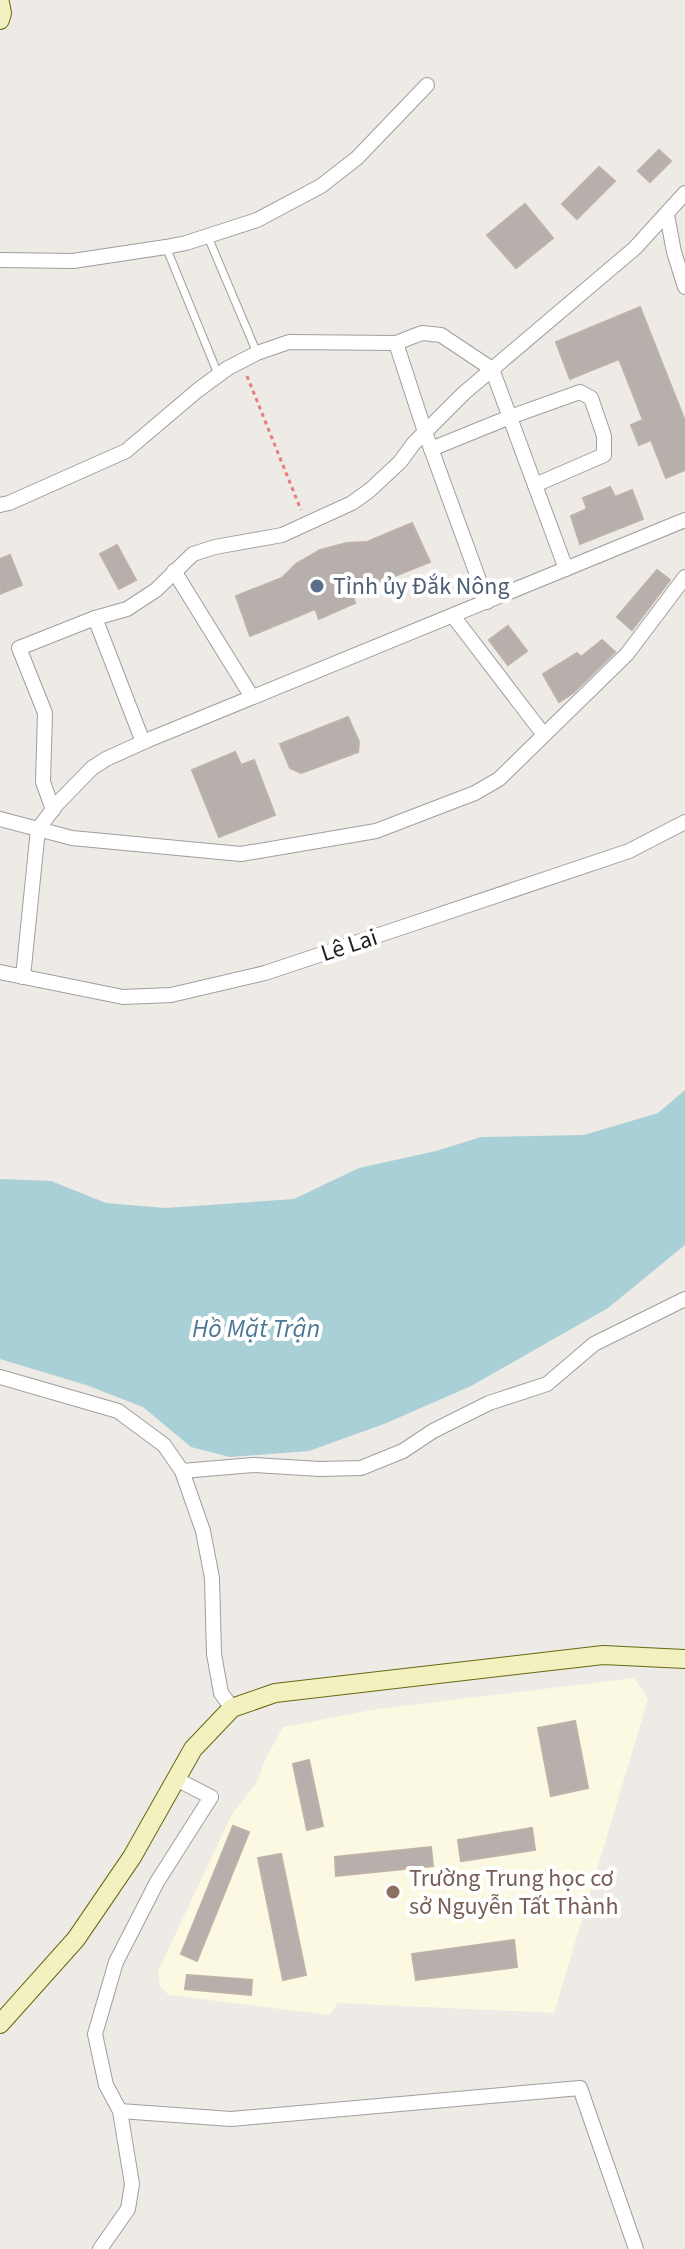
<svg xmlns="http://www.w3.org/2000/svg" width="685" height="2249" viewBox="0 0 685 2249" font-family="'Source Sans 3',sans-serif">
<rect width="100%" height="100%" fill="#eeeae5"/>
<!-- education -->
<polygon fill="#fbf9e1" points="634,1678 648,1699 554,2013 338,2003 329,2015 169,1995 160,1987 158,1971 232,1814 256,1784 266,1758 283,1727 377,1709"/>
<!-- water -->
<polygon fill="#aad0d7" points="685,1090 685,1245 608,1308 471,1386 384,1424 309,1451 230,1457 191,1447 143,1407 86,1385 0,1359 0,1179 51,1181 106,1203 165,1208 294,1199 359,1168 436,1151 481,1137 584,1135 658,1113"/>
<!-- building -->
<g fill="#b7afab" stroke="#beb1a9" stroke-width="2">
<polygon points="659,150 671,161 650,182 638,171"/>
<polygon points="599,167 615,181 577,219 562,204"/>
<polygon points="525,204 553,238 516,268 487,235"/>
<polygon points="640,307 685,421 685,470 666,478 651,440 639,445 631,425 643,420 619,359 570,379 556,342"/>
<polygon points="610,487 615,497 632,490 643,519 580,544 571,516 587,509 583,498"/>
<polygon points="412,523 430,562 352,593 355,603 319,619 315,609 250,636 236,596 282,578 296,564 320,550 347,543 367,542"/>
<polygon points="117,545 136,580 119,589 100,554"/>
<polygon points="10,555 22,585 0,594 0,559"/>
<polygon points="657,570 670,580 632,630 617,617"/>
<polygon points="508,626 527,651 508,665 489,640"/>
<polygon points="602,640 615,652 573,693 559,702 543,674 577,653 581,657"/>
<polygon points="348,717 359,742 358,752 301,773 290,768 280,744"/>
<polygon points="235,752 241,765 254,760 275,815 219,837 192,770"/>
<polygon points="575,1721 588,1788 551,1796 538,1728"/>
<polygon points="309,1760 323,1826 307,1830 293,1764"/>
<polygon points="233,1826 249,1832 197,1961 181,1954"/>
<polygon points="532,1828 535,1850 461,1861 458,1840"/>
<polygon points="431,1847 433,1866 336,1876 335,1857"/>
<polygon points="281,1854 306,1975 283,1980 258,1858"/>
<polygon points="514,1940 517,1967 416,1980 412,1954"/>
<polygon points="187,1975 252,1980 251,1995 185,1989"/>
</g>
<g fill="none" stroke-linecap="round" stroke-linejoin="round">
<!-- lane casing -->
<g stroke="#9f9f9f" stroke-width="9">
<g id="lane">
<polyline points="208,237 257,353"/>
<polyline points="166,247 218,374"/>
</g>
</g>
<!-- street casing -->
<g stroke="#9f9f9f" stroke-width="16">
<g id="street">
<polyline points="667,215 674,252 685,287"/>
<polyline points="0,260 73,261 166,247 186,243 257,220 321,186 357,158 427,85"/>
<polyline points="396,343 425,432 487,602"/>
<polyline points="431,449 510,417 580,392 591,398 604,436 604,455 535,485"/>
<polyline points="0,505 9,503 126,451 198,390 228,368 257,353 289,342 396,343 422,333 441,335 492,369 566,569"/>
<polyline points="174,571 252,697"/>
<polyline points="453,616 544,735"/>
<polyline points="95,618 143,742"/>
<polyline points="53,810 43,782 45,713 19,648 95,618 127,609 156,590 193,554 215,547 282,535 352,503 370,490 400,462 414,443 464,393 635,248 685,193"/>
<polyline points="0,819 72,838 241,854 376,831 475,793 499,779 627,654 685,577"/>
<polyline points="0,972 123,997 171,995 265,973 406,926 629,851 685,822"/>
<polyline points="23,977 38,829 57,804 92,768 106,759 148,740 685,520"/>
<polyline points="0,1377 118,1411 164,1445 182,1471 203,1531 212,1578 214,1654 221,1693 232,1708"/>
<polyline points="182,1471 253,1465 320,1469 361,1468 403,1451 433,1431 489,1403 547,1384 594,1344 685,1299"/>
<polyline points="120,2111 231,2119 580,2088 636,2249"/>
<polyline points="100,2249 128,2209 132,2184 120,2111 106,2085 95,2034 116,1962 157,1882 211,1797 176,1779"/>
</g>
</g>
<!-- secondary casing -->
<g stroke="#666911" stroke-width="20">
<g id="secondary">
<polyline points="0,3 2,13 0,20"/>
<polyline points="0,2024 76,1939 132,1857 193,1749 232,1708 275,1693 603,1655 685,1659"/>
</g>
</g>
<!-- path -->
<polyline stroke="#ea7d7a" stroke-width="3" stroke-dasharray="4 4" stroke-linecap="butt" points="247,376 301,510"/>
<!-- lane -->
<use href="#lane" stroke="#fff" stroke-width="7"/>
<!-- street -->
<use href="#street" stroke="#fff" stroke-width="14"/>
<!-- secondary -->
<use href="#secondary" stroke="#f2f1bf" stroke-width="18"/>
</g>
<!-- markers -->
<circle fill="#5c6f8a" stroke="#fff" stroke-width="3" cx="317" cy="586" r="8"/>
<circle fill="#8d6e63" stroke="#fff" stroke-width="3" cx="393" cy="1892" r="8"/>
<g text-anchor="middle" stroke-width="8" stroke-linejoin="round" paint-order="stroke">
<!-- service labels -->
<g font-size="24" fill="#4e5e75" stroke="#fff" text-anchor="start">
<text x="333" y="594">Tỉnh ủy Đắk Nông</text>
</g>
<!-- street labels -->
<g font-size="24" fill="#1e1e1e" stroke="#fff">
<text transform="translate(349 945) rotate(-18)" y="8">Lê Lai</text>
</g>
<!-- education labels -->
<g font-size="24" fill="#785e54" stroke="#fff" text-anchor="start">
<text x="409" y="1886">Trường Trung học cơ<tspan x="409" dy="28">sở Nguyễn Tất Thành</tspan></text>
</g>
<!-- water labels -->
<g font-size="26" font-style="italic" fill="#4e7794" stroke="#fff">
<text x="256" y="1337">Hồ Mặt Trận</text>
</g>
</g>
</svg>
